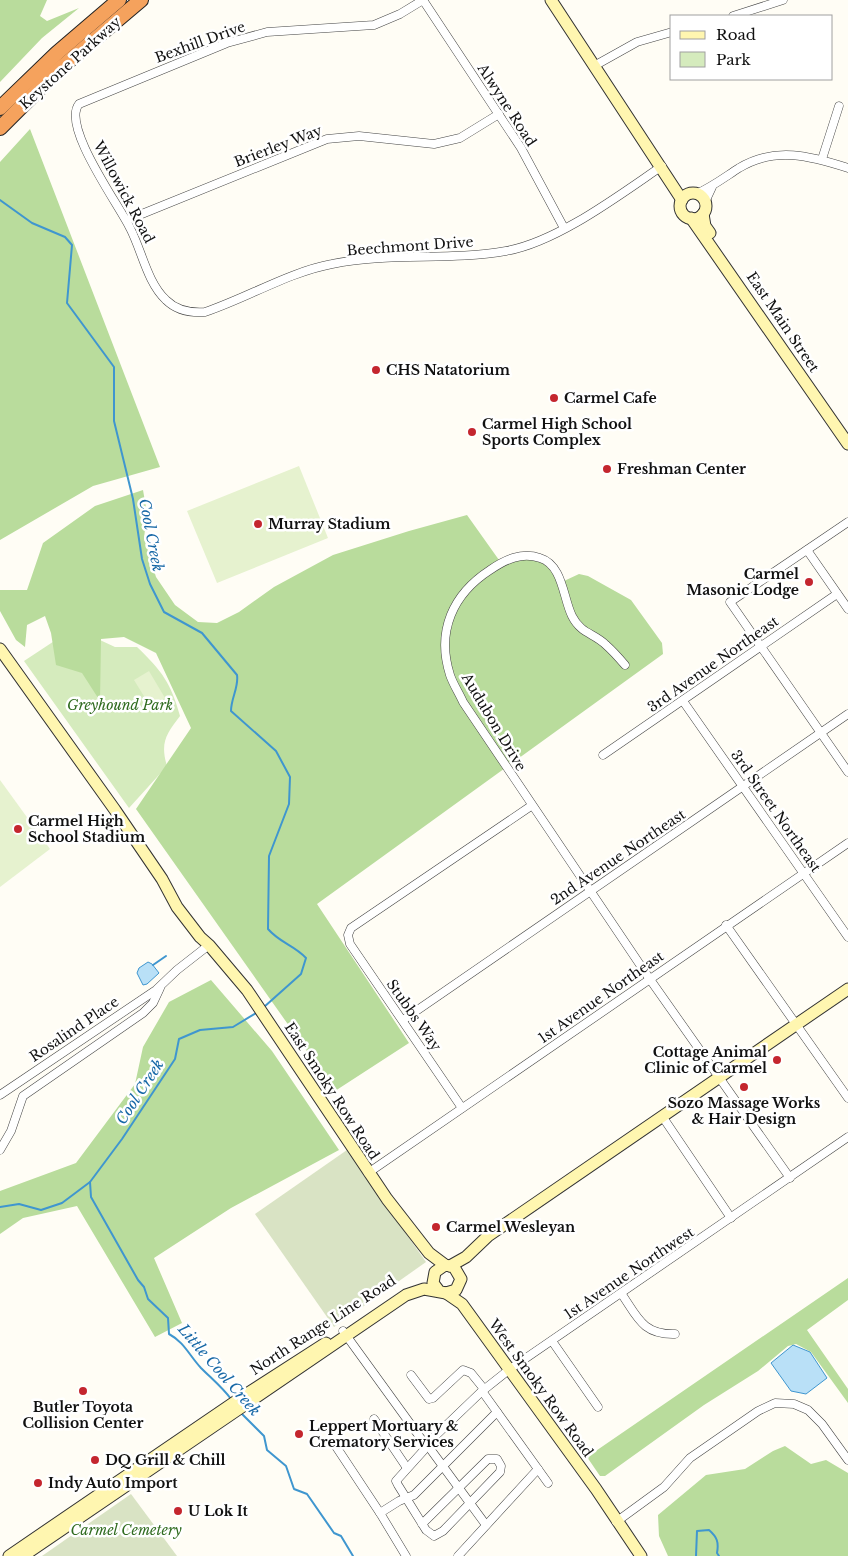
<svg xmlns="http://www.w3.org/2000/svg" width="848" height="1556" viewBox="0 0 848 1556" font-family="'Libre Baskerville',serif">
<rect width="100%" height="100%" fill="#fffdf5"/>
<!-- green -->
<path fill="#d5ebbd" d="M74,628L115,647H137C162,671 171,683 180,716C166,734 160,743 167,766L129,808L24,661Z"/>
<!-- forest -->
<g fill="#b9dc9c">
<polygon points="0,0 47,0 40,16 47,21 79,8 42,38 0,82"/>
<polygon points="30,129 160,467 93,486 0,540 0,162"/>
<path d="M143,490L147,513L144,538L156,577L175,605L198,622L217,623L239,612L274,587L333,555L409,531L467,515L499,560C533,543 542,556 564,581L579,574L588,576L631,600L662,643L663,654L317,904L409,1043L335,1091L136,809L191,728L156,653L124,637L101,639L100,701L82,673L56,665L51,633L45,616L27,625L25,647L16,640L0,611V590H27L43,543L95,506Z"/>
<polygon points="211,980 272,1051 339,1150 231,1208 154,1258 182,1323 155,1337 77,1206 23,1218 0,1234 0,1191 76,1163 135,1084 143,1047 169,1002"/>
<polygon points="848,1278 848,1300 807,1330 848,1389 848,1403 811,1352 796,1344 788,1346 758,1371 704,1405 605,1476 600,1476 587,1457"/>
<polygon points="785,1446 811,1464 826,1460 848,1473 848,1556 668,1556 659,1536 658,1515 706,1475 745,1469 773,1451"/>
</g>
<!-- cemetery -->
<g fill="#d9e3c4">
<polygon points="347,1150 426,1262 334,1327 255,1214"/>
<polygon points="131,1494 177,1556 42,1556"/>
</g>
<!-- pitch -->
<g fill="#e6f2cf">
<polygon points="299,466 328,538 217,583 187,511"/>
<polygon points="149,671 165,698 150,706 134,680"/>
<polygon points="0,780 50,849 0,887"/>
</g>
<!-- water -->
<g fill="#b9e0f7" stroke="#3f96cf">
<polygon points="148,962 152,964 159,973 147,984 143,985 137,973 139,968"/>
<polygon points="793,1345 810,1352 827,1378 806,1394 791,1391 771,1363"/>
</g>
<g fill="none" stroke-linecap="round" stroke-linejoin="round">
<!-- stream -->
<g stroke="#3f96cf" stroke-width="2">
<path d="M0,200L32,223L65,237L72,245L67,303L114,367V421L133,499L142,559L150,584L164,612L202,633L237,675C239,687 231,698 231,711L276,751L290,777L289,804L269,856L268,929C280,943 294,945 306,958L301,974L264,1007"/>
<polyline points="153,965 166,956"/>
<path d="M90,1182L91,1197L138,1280L144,1287L148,1299L168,1318L169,1334C184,1342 189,1355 201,1368C212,1379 222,1387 231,1399"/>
<polyline points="0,1207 19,1204 41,1210 62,1203 90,1182 122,1139 175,1059 179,1039 200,1030 233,1027 256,1013"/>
<polyline points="241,1413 264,1436 267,1450 286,1466 294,1489 307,1494 334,1533 341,1536 353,1556"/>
<path d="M696,1556L697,1531L709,1530C717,1537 719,1542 717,1553L719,1556"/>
</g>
<!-- street casing -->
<g stroke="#444" stroke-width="9">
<g id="street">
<path d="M423,0L400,14L374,25L267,32L227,43L79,104C61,126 119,205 130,228C142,251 147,282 166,300C177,311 191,313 205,312C247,298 289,272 332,264C389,252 449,261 506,251C557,242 618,196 662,166"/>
<polyline points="423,0 521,148 564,228"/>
<polyline points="733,16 783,0"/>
<polyline points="594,66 637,42 672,32"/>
<polyline points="822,159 839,106"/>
<path d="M696,194C712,187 725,177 739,168C775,146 811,156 848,168"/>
<polyline points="705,202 712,187"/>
<polyline points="127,220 327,139 359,136 434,144 460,138 499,114"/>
<polyline points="848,522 730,602 848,772"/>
<polyline points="807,550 848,609"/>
<path d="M625,665C619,658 613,651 606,645C594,633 581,634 572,616C563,598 563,565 540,558C522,552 506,559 490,570C453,594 436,631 450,675C453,684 459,693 463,702L649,978L790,1178"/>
<polyline points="683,701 848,937"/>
<polyline points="603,755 837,594"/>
<polyline points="726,925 848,1098"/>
<polyline points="403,1020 848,714"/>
<polyline points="0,1095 156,990 177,970 209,945"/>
<polyline points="462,1108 350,944 348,935 351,928 531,806"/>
<polyline points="662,1116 731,1218"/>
<polyline points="0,1150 11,1131 23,1096 143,1013 153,1003 160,988"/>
<polyline points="368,1173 848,843"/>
<path d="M621,1293C637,1316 642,1335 675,1334"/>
<polyline points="343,1331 422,1440"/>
<polyline points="552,1341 598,1407"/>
<polyline points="411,1375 429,1399 433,1398 463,1370 471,1373 484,1389"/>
<polyline points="482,1391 548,1483"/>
<polyline points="374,1419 407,1468"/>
<polyline points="432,1439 481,1392 510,1369 848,1137"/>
<polyline points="335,1445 380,1513 406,1556"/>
<polyline points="431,1450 486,1525"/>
<polyline points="380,1513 399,1501 414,1495 497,1412"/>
<polyline points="616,1522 664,1487 690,1458 758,1411 775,1403 794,1404 808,1410 822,1424 848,1460"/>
<polyline points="422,1524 488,1459 497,1459 501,1466 500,1472 443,1531 434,1536 426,1530 398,1485 396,1481 424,1450"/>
<polyline points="458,1556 538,1469"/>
</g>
</g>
<!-- secondary casing -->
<g stroke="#333" stroke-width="13">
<g id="secondary">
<polyline points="551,0 682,200"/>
<circle cx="693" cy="206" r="13"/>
<polyline points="703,214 705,226 710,233"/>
<polyline points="691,218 848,444"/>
<polyline points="0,649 115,810 162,879 177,907 200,937 209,945 247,990 387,1199 429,1253 445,1265"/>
<polyline points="450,1266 466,1257 488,1236 848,989"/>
<polyline points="446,1293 462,1304 596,1489 641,1556"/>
<polyline points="9,1556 242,1397 326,1343"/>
<polyline points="23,1556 406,1295 424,1289 446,1293 456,1290 461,1279 454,1267 445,1265 435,1272 433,1283 439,1291"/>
</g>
</g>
<!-- highway casing -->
<g stroke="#222" stroke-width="16">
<g id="highway">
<polyline points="0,108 57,53 119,0"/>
<polyline points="0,128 57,71 141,0"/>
</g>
</g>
<!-- street -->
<use href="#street" stroke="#fff" stroke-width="8"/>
<!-- secondary -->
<use href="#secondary" stroke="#fff6b0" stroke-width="11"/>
<!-- highway -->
<use href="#highway" stroke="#f5a25d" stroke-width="14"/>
</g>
<!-- markers -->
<g fill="#c4262e" stroke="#fff" stroke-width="2">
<circle cx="376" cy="370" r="5"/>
<circle cx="554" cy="398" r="5"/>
<circle cx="472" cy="432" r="5"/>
<circle cx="607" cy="469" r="5"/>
<circle cx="258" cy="524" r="5"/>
<circle cx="809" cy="582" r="5"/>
<circle cx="18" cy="829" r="5"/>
<circle cx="777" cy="1060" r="5"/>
<circle cx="744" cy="1087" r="5"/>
<circle cx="436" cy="1227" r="5"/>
<circle cx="83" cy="1391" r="5"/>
<circle cx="299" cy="1434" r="5"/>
<circle cx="95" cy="1460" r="5"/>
<circle cx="38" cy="1483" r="5"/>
<circle cx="178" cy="1511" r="5"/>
</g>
<g text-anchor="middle" stroke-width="5" stroke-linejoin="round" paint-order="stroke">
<!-- street labels -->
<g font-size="14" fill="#111" stroke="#fff">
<text transform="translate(200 42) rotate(-20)" y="5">Bexhill Drive</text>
<text transform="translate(70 63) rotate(-42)" y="5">Keystone Parkway</text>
<text transform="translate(507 105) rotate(57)" y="5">Alwyne Road</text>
<text transform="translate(278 146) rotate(-21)" y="5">Brierley Way</text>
<text transform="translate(124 192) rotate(62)" y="5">Willowick Road</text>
<text transform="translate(410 246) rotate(-4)" y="5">Beechmont Drive</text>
<text transform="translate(783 322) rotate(56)" y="5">East Main Street</text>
<text transform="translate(713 664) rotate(-35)" y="5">3rd Avenue Northeast</text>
<text transform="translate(494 722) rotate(59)" y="5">Audubon Drive</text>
<text transform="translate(776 811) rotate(55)" y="5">3rd Street Northeast</text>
<text transform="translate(618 857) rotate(-34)" y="5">2nd Avenue Northeast</text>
<text transform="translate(601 997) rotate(-35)" y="5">1st Avenue Northeast</text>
<text transform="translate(414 1015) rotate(55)" y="5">Stubbs Way</text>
<text transform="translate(74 1029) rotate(-34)" y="5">Rosalind Place</text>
<text transform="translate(332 1091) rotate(57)" y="5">East Smoky Row Road</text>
<text transform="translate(629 1273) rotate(-34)" y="5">1st Avenue Northwest</text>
<text transform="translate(323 1325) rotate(-33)" y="5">North Range Line Road</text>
<text transform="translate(541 1388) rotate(54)" y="5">West Smoky Row Road</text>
</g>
<!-- poi labels -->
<g font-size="14" font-weight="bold" fill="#111" stroke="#fff" text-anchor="start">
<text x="386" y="375">CHS Natatorium</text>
<text x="564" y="403">Carmel Cafe</text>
<text x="482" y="429">Carmel High School<tspan x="482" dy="16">Sports Complex</tspan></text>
<text x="617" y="474">Freshman Center</text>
<text x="268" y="529">Murray Stadium</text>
<text x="799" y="579" text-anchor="end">Carmel<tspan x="799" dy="16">Masonic Lodge</tspan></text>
<text x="28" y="826">Carmel High<tspan x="28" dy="16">School Stadium</tspan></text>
<text x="767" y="1057" text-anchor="end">Cottage Animal<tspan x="767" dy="16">Clinic of Carmel</tspan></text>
<text x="744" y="1108" text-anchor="middle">Sozo Massage Works<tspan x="744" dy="16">&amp; Hair Design</tspan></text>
<text x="446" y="1232">Carmel Wesleyan</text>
<text x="83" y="1412" text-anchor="middle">Butler Toyota<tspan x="83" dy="16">Collision Center</tspan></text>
<text x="309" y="1431">Leppert Mortuary &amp;<tspan x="309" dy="16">Crematory Services</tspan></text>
<text x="105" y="1465">DQ Grill &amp; Chill</text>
<text x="48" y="1488">Indy Auto Import</text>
<text x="188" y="1516">U Lok It</text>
</g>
<!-- park labels -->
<g font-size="14" font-style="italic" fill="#2f6b1f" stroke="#fff">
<text x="120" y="710">Greyhound Park</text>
<text x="126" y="1535">Carmel Cemetery</text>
</g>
<!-- water labels -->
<g font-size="15" font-style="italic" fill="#1768a6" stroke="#fff">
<text transform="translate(151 535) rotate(79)" y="5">Cool Creek</text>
<text transform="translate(140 1092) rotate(-57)" y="5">Cool Creek</text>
<text transform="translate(219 1370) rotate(49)" y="5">Little Cool Creek</text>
</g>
</g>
<!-- legend -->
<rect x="670" y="15" width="162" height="65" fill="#ffffff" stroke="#a0a0a0"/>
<rect x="680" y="31" width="25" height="8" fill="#fff6b0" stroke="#a0a0a0"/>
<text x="716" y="40" font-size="15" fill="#111111">Road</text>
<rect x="680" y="52" width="25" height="15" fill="#d5ebbd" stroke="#a0a0a0"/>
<text x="716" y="65" font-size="15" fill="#111111">Park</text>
</svg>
